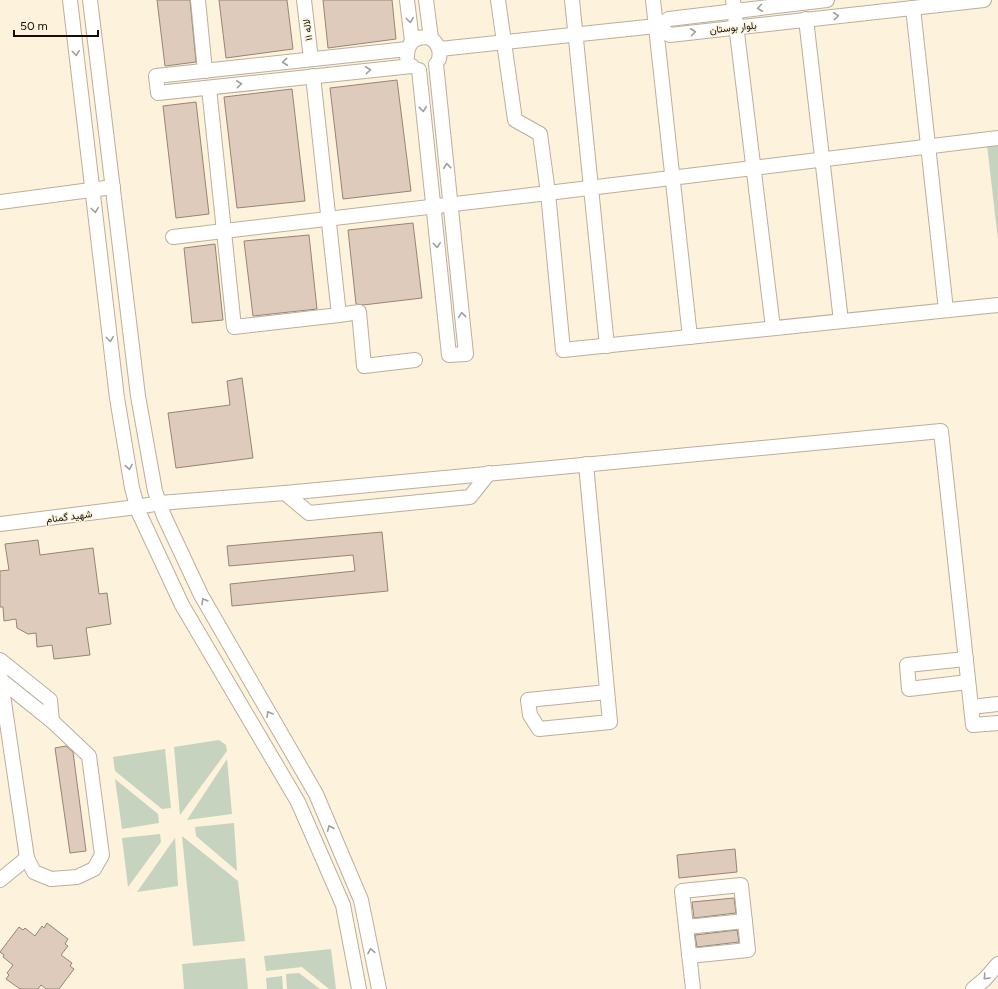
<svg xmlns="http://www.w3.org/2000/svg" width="998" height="989" viewBox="0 0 998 989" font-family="Figtree,Vazirmatn,sans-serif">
<rect width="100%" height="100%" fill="#fdf2dc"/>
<!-- green -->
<g fill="#c6d3bf">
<polygon points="998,143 998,240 987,145"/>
<polygon points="219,740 226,745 227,751 180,815 174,747"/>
<polygon points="165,749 171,808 162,809 115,771 113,757"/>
<polygon points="227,759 232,814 187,820"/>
<polygon points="115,779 158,814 159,823 122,829"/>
<polygon points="234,823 237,871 196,836 195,827"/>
<polygon points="160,834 161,842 128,887 122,838"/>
<polygon points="182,836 238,881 245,941 193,946"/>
<polygon points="175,838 178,886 137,892"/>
<polygon points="331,949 336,989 329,989 302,967 266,971 264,956"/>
<polygon points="245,958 248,989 184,989 182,964"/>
<polygon points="299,973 320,989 287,989 286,974"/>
<polygon points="282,976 283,989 267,989 266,978"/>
</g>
<!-- building -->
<g fill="#decbbb" stroke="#968576">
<polygon points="157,0 190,0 196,62 165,66"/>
<polygon points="219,0 287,0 293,49 226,58"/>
<polygon points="323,0 392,0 396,39 328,48"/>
<polygon points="397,80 411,191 343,199 330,88"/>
<polygon points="292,89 305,201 237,208 224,97"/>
<polygon points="196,102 209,214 176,218 163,106"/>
<polygon points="413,223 422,298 363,305 356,304 348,230"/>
<polygon points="309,235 317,309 253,316 244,241"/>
<polygon points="215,244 223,320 192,323 184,248"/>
<polygon points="242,378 253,458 176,468 168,413 230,405 227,381"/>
<polygon points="382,532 388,591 232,606 230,584 355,571 353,555 229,566 227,546"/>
<polygon points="38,540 40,555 93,548 99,594 107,593 111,624 86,628 90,655 54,659 52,645 37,647 36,633 28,634 17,628 16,619 4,621 3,607 0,607 0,571 9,570 5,544"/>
<polygon points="66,746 73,752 86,851 70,853 55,748"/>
<polygon points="735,849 737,872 679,878 677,855"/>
<polygon points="734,898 736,913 694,918 692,902"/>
<polygon points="47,923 68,939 65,944 68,946 61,955 72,963 70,966 74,969 59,989 46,989 41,985 38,989 20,989 6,979 9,975 7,973 13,965 3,957 4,955 0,952 19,927 23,930 25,928 35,936 42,926 44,928"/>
<polygon points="737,930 739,942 697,947 695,935"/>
</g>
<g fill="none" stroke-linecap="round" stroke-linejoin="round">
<!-- minor casing -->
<g stroke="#baaf9b" stroke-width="16">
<g id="minor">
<polyline points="70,0 117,398 132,488 139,513 182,605 298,802 343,905 359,989"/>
<polyline points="90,0 138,396 155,491 164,516 201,595 316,794 361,900 379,989"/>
<polyline points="198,0 205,71"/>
<polyline points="304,0 311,59"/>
<polyline points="407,0 412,41"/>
<path d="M426,0L431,38C438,44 441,50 439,59"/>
<polyline points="498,0 515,120 540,134 548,193 998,138"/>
<polyline points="572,0 607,346"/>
<polyline points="653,0 690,337"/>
<polyline points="733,0 773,328"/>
<polyline points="913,8 946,310"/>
<polyline points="806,19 841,321"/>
<polyline points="656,26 670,35 984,0"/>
<polyline points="407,49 156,76 158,93 412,66"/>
<polyline points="440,49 656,26 669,19 827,0"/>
<path d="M407,57C407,42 416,35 431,38"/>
<polyline points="419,70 449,355 466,354 436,64"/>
<polyline points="209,88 234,327 339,315 313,76"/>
<polyline points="0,202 113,187"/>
<polyline points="173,237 548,193 563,350 998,305"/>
<polyline points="339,315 359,312 364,366 415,360"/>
<polyline points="586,464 610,722 539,729 530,715 528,700 607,692"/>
<polyline points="285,493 309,513 470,497 489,473"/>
<polyline points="0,524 137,507 160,503 285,493 941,431 973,725 998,723"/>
<polyline points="966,659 907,665 909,689 968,682"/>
<polyline points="0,660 50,700 52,721 89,756 102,855 94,869 77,877 51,879 34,872 27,858 0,675"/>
<polyline points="2,681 52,721"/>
<polyline points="971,707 998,704"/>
<polyline points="0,880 27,858"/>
<polyline points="686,927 745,921"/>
<polyline points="689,956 748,950 741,885 682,891 693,989"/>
<polyline points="973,989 985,979 998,964"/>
</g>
</g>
<!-- minor -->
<use href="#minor" stroke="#fff" stroke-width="14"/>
</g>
<!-- one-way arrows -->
<defs><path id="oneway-chevron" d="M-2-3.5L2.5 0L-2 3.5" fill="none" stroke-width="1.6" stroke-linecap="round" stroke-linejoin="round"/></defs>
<g stroke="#a09f9c">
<use href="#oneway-chevron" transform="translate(760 8) rotate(173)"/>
<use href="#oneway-chevron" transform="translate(836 16) rotate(-6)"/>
<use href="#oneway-chevron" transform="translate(410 20) rotate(83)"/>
<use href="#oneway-chevron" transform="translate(693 32) rotate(-7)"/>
<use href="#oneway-chevron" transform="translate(76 53) rotate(83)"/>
<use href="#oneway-chevron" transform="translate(285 62) rotate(174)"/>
<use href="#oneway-chevron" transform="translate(368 70) rotate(-6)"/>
<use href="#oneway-chevron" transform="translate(239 84) rotate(-6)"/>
<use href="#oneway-chevron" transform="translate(423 109) rotate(84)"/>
<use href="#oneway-chevron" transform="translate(447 166) rotate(-96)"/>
<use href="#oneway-chevron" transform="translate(95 210) rotate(83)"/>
<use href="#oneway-chevron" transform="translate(437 245) rotate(84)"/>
<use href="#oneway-chevron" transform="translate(462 315) rotate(-96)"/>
<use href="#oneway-chevron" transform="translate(110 339) rotate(83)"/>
<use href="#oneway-chevron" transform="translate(129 467) rotate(80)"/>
<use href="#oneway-chevron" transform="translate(204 601) rotate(-120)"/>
<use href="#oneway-chevron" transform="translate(269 714) rotate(-120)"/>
<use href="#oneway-chevron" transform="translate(330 828) rotate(-113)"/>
<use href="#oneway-chevron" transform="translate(371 951) rotate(-101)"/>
<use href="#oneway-chevron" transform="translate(986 977) rotate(133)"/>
</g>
<g text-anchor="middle" stroke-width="3" stroke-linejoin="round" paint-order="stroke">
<!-- street labels -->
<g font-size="10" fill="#120e07" stroke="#fdf2dc">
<text transform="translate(733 27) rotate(-6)" y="4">بلوار بوستان</text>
<text transform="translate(307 30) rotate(-97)" y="4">لاله ۱۱</text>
<text transform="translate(69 516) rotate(-7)" y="4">شهید گمنام</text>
</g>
</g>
<!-- scale -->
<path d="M14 30v6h84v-6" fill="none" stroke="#120e07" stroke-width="2"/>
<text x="20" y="30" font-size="12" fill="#120e07" stroke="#fdf2dc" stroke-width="3" paint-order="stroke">50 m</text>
</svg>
